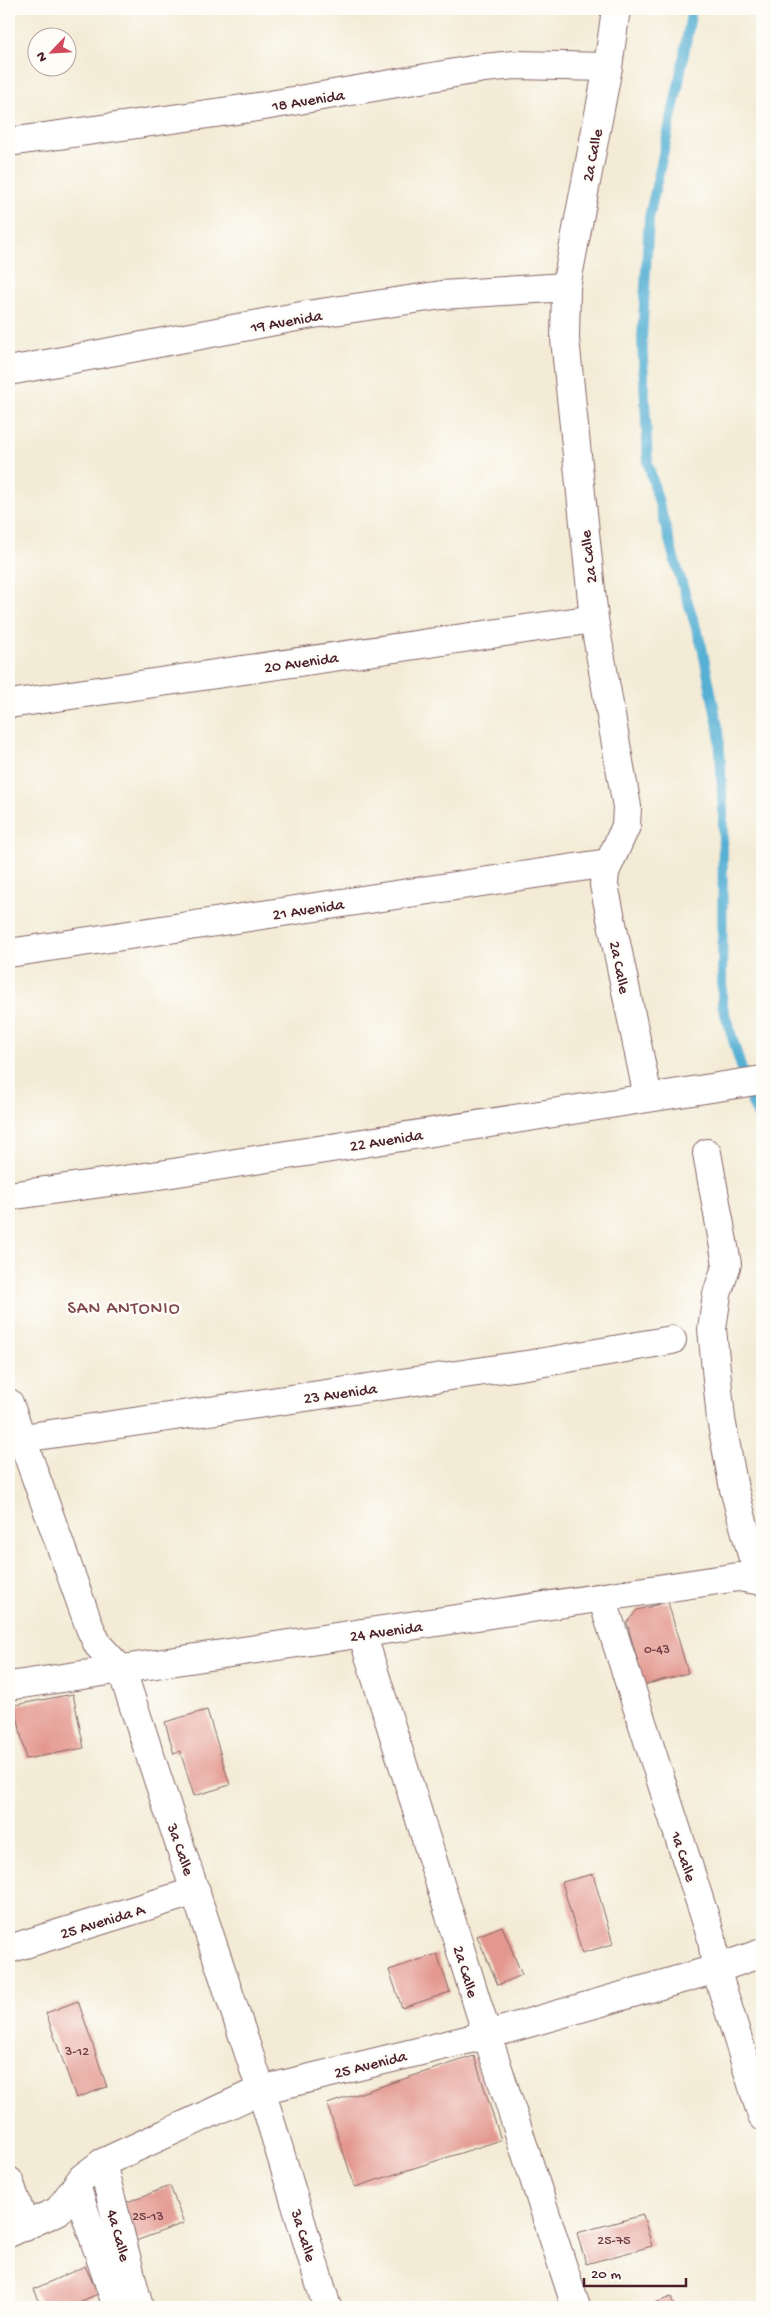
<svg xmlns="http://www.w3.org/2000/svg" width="771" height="2316" viewBox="0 0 771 2316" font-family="'Gochi Hand',sans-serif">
<rect width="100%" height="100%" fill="#fdfcf7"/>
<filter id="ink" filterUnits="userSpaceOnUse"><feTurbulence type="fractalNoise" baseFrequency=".02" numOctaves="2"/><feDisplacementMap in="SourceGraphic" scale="10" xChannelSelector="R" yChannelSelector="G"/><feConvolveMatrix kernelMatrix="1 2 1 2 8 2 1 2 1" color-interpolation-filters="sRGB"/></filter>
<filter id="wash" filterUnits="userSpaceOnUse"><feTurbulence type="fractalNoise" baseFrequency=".0096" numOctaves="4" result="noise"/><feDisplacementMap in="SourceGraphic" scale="20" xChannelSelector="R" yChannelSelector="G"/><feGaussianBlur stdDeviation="1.12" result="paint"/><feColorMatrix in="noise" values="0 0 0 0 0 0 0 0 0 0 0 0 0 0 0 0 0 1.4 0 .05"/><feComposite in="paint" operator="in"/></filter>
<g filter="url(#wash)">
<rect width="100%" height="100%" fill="#f3ebd5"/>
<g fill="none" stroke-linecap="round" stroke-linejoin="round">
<!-- stream -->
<polyline stroke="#57b0d4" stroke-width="10" points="692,9 678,87 649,218 642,339 648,463 674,558 702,647 719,732 723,810 722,1004 752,1103 762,1126"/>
</g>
<g id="blocks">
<!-- building -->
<g fill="#e3988f">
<polygon points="668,1602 688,1673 644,1685 627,1622 637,1610"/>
<polygon points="73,1694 84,1748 26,1759 15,1705"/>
<polygon points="207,1710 230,1785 194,1796 180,1751 174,1754 165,1722"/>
<polygon points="593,1874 613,1944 582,1953 562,1882"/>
<polygon points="502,1926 522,1975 498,1985 477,1936"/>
<polygon points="437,1954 450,1992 402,2008 389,1970"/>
<polygon points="78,2001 107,2087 76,2098 46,2013"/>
<polygon points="474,2056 501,2140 355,2187 327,2104"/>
<polygon points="170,2186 184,2223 125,2245 111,2208"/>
<polygon points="643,2215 652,2246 586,2264 577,2233"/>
<polygon points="85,2266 98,2294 67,2307 42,2307 34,2289"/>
<polygon points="671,2297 675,2307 645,2307"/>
</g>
</g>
</g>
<g filter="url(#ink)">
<use href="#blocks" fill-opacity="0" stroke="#856666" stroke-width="1"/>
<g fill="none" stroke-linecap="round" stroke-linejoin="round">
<!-- minor casing -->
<g stroke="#856666" stroke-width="30">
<g id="minor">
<polyline points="616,9 608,67 566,287 565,339 594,619 627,807 626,826 605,872 604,885 648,1097"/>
<polyline points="9,142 264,106 484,68 514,65 608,67"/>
<polyline points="9,371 307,315 442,295 566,287"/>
<polyline points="9,704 594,619"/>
<polyline points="9,953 608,863"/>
<polyline points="707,1153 727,1264 717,1294 712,1329 721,1419 734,1489 752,1555 762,1578"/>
<polyline points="9,1196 166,1174 762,1080"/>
<polyline points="9,1403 90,1628 98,1645 122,1671 261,2090 327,2307"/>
<polyline points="9,1440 533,1364 672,1340"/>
<polyline points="602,1598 712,1939 716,1969 762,2116"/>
<polyline points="362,1633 487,2035 576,2307"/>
<polyline points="9,1686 738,1577 762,1581"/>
<polyline points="9,1949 196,1891"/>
<polyline points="102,2163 139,2307"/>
<polyline points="9,2181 25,2227"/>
<polyline points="76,2186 117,2307"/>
<polyline points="9,2233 58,2211 82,2178 102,2163 261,2090 487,2035 716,1969 762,1953"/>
</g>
</g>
<!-- minor -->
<use href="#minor" stroke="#fff" stroke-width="28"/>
</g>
</g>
<g text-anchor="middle" stroke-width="5" stroke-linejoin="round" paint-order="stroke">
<!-- number labels -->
<g font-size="14" fill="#703d44">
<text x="657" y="1653">0-43</text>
<text x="77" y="2055">3-12</text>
<text x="148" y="2220">25-13</text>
<text x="614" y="2244">25-75</text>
</g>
<!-- street labels -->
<g font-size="16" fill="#4a1f2b" stroke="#fdfcf7">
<text transform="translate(308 99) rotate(-9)" y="6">18 Avenida</text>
<text transform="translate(591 155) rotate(-79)" y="6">2a Calle</text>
<text transform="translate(286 320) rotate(-10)" y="6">19 Avenida</text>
<text transform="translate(587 557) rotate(-97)" y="6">2a Calle</text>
<text transform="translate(301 661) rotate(-8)" y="6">20 Avenida</text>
<text transform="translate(308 908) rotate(-9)" y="6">21 Avenida</text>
<text transform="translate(621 967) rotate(79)" y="6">2a Calle</text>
<text transform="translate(386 1139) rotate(-9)" y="6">22 Avenida</text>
<text transform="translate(340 1392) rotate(-8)" y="6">23 Avenida</text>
<text transform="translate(386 1630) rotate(-8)" y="6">24 Avenida</text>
<text transform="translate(182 1849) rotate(71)" y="6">3a Calle</text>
<text transform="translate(685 1856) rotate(72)" y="6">1a Calle</text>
<text transform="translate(102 1920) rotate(-17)" y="6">25 Avenida A</text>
<text transform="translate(467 1971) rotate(73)" y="6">2a Calle</text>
<text transform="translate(370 2063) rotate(-14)" y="6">25 Avenida</text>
<text transform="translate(120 2235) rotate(75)" y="6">4a Calle</text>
<text transform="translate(305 2235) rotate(73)" y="6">3a Calle</text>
</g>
<!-- neighbourhood labels -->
<g font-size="18" letter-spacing="1" fill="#80494e" stroke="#fdfcf7">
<text x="124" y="1313">SAN ANTONIO</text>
</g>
</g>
<!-- margin -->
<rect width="771" height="2316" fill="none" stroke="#fdfcf7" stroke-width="30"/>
<!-- north arrow -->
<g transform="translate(52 52) rotate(245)"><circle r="24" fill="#fdfcf7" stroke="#b5a4a5"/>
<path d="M0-4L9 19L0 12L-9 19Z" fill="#d1495b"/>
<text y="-8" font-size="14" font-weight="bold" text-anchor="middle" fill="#4a1f2b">N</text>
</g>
<!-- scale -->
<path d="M584 2278v8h102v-8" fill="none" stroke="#4a1f2b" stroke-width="2.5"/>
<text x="591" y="2278" font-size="15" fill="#4a1f2b" stroke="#fdfcf7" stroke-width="4" paint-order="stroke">20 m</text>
</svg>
